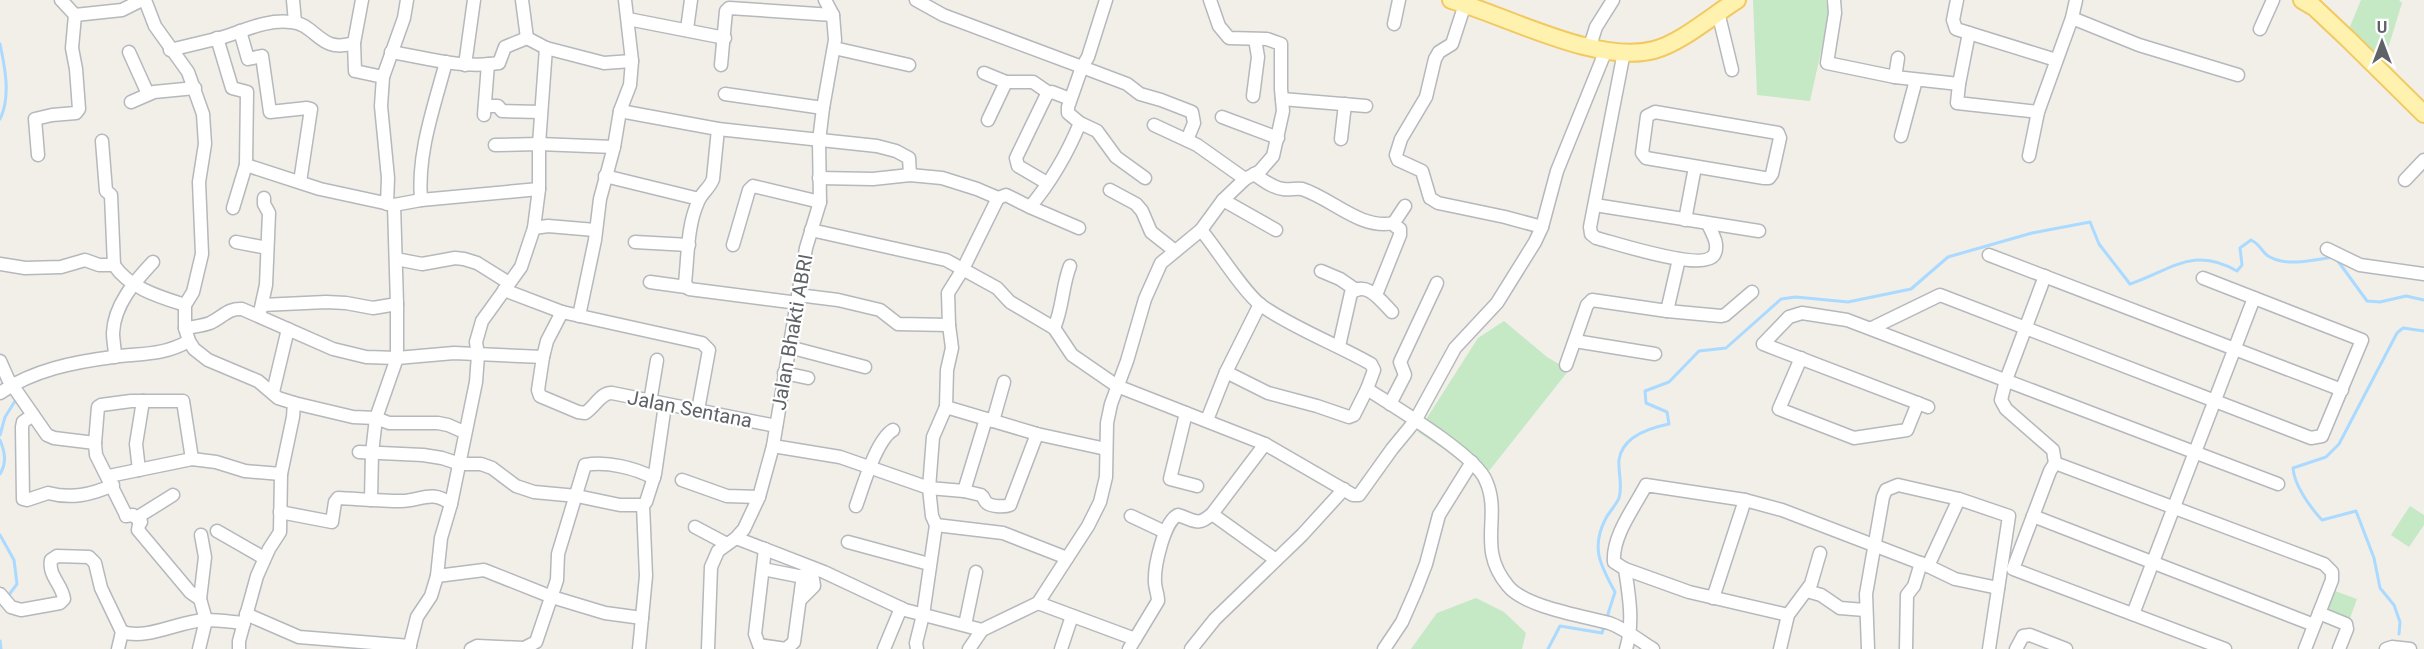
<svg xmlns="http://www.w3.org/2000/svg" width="2424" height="649" viewBox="0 0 2424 649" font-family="Roboto,sans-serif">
<rect width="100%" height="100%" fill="#f1efe8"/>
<!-- green -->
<g fill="#c5e8c5">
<polygon points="1753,0 1826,0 1829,15 1810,101 1757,95"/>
<polygon points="2361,0 2399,0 2402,3 2384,61 2349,29"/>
<polygon points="1504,321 1547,357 1569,370 1485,476 1418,432 1478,338"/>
<polygon points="2410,506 2424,515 2424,525 2409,547 2391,535"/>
<polygon points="2335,591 2357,599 2350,618 2328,609"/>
<polygon points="1476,598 1504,612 1526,633 1522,649 1411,649 1437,613"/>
</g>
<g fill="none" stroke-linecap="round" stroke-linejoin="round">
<!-- stream -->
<g stroke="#aadaff" stroke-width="3">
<path d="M0,44C5,67 11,97 0,119"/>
<polyline points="0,435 5,417 17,398"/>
<path d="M0,440C5,452 7,463 0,474"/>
<polyline points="0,535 14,560 17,584 8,596"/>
<path d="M1606,620L1615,592C1601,566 1590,548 1606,518C1610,511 1616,505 1619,498C1623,485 1618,473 1619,460C1622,437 1649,428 1669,424L1667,412L1646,403L1645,391L1669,382L1699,351L1726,348L1781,299L1796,297L1848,302L1911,289L1948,257L2032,233L2090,222L2099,244L2130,284C2170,271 2193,245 2237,271L2242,265L2240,248L2251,240C2261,245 2261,251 2268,256C2288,268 2314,259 2335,257L2367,301L2380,302L2406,296L2424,300"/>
<path d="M2399,634L2400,622L2394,605L2380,588L2374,558L2356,511L2322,520C2310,507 2294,485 2293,468L2326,457L2339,444L2397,333L2403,328L2424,331"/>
<polyline points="0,641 1,649"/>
<polyline points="1548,649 1560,626 1602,633 1604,626"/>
</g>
<!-- minor casing -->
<g stroke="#b5b8bc" stroke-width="15">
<g id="minor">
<polyline points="61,0 75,15"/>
<polyline points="145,0 155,26 188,72 203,114 205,144 199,182 202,254 193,292 185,305 185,328 189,341 194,349 208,360 258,381 278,398 294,403 293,417 281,474 280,532 269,549 257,576 239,641 239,649"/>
<polyline points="293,0 295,22"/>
<polyline points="522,0 527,38"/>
<polyline points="1106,0 1088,57 1082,67 1127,84 1140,94 1161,100 1192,112 1194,123 1187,140"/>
<polyline points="1834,0 1835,13 1827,63 1895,77 1959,84 1957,103 2038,112"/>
<polyline points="1957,0 1953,20 1956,29 2056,60"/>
<polyline points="1465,4 1452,44 1439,52 1435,59 1426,97 1401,139 1396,155 1398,160 1422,171 1430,198 1438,203 1505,217 1542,227"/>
<polyline points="1718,12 1732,70"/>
<polyline points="2072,18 2139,45 2238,75"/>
<polyline points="628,19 725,38"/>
<polyline points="1394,24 1399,0"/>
<polyline points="687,29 691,0"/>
<polyline points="2260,29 2273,0"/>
<polyline points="240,31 248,59 262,56 270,112 307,108 311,109 300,182"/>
<polyline points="217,38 232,88 247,92 246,165 233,208"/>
<polyline points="527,38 546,48 604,63 632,61"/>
<polyline points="354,43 355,71 383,77"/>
<polyline points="1590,46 1596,27 1613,0"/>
<polyline points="834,48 909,65"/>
<path d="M170,50C187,46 203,42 220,38C244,31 266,19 291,22C317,24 319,54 354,43L362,0"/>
<polyline points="129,52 148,94"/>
<path d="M391,52C427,58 462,69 499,63L505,47L527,38"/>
<path d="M1624,52L1590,227L1591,234L1596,238C1616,243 1702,272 1714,255C1720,245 1712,233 1708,224"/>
<polyline points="465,65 474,0"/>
<polyline points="721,65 726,11 729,8 833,15"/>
<polyline points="984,73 1006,82 1033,82 1049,93"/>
<polyline points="1895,77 1898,58"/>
<polyline points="1959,84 1969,33"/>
<polyline points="725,94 823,108"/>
<polyline points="1253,96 1258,57 1255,39"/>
<polyline points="1282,99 1366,106"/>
<polyline points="131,102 154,92 195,88"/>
<polyline points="485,106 498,106 502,111 541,112"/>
<polyline points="620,111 718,129 877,146 896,151 909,158 910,175"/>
<polygon points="1655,112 1778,133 1780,138 1772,174 1769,178 1764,178 1646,158 1642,153 1647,116"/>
<polyline points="484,115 488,64"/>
<polyline points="1222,117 1278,138"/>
<polyline points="988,120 1006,82"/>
<polyline points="1080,123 1097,131 1116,157 1145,178"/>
<polyline points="1154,125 1197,145 1245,179"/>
<path d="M718,129L713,179C710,188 701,193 698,202C687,226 688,257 685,283L689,289L798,303"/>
<polyline points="1901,136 1916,80"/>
<polyline points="1341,139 1345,104"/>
<polyline points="102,141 106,191 111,195 114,265"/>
<polyline points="495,145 539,144 614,147"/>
<polyline points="38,155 35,119 52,115 76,113 79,109 76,69 72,48 75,15 122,10 142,0"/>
<polyline points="2029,156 2038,112 2072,18 2076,0"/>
<polyline points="246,165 320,189 394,205 421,200 539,189"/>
<path d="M1254,174C1263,180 1273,188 1283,189C1290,190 1296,188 1302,189C1333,199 1360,230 1394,223"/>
<polyline points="605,176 699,199"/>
<path d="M819,178L873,179L910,175L942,178L977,189L998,198L1006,195L1030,207C1050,183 1068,152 1080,123L1068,113V107L1082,67L943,15L916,0"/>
<polyline points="2405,180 2424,160"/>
<polyline points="1047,183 1018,166 1016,158 1047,94 1052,92 1070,99"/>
<polyline points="1110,190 1136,204 1142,211 1151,232 1175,251"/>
<path d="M421,200C417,153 434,107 446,62"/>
<polyline points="1223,200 1276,230"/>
<polyline points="387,204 388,178 381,106 383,77 404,18 407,0"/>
<polyline points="1595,205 1759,231"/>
<polyline points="1030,207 1079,228"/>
<polyline points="1685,220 1695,167"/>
<polyline points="534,228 548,226 595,230"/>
<polyline points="811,230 946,260 997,288 1010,302 1054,328 1072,355 1117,386 1265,444 1353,495 1359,495 1392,449 1415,421 1455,348 1497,303 1535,242 1542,227 1557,171 1606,50"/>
<path d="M1201,230C1217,249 1244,293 1262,306C1295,329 1336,344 1371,364L1374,370L1367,389C1393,406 1476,455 1486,481C1502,517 1476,548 1508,586C1525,607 1583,616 1609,623C1624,628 1640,641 1653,649"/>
<polyline points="236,242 267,248"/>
<polyline points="635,242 689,245"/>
<polyline points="733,245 749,190 753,186 820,202"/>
<polyline points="2327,249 2360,265 2424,274"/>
<polyline points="1989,255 2342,390"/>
<polyline points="396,259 422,264 455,258 464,259 477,263 509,283"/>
<path d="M0,264L25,268L61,267L85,260L99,265H114C129,288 160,297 185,305"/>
<polyline points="1321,271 1340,279 1356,290"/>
<polyline points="2045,276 2006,380 2001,400 2006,409 2053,450 2055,463 2050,471 2013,569 2225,649"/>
<polyline points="650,282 686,287"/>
<polyline points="504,290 562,312 702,343 709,350 698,410"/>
<polyline points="798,295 838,300 880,310 898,324 949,325"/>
<polyline points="1376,295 1400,235 1400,229 1395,226 1395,221 1405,206"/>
<polyline points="262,305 326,302 346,303 373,308 397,304"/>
<polyline points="1667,311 1679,259"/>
<polyline points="260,312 266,285 269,213 264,204 264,198"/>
<polyline points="579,316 595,240 600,199 614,147 620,111 630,85 632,61 625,0"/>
<path d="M185,328C194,327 202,326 210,323C223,317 228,308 242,309L333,349L366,357L397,358L454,353L543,357L538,390L540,396L578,412L585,413C595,407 601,392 612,393L776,426"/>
<path d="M1054,328C1063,308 1062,286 1070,266"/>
<polyline points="1872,328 1940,295 2311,438 2322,436 2362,340 2203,278"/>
<polyline points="1575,341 1655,354"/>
<path d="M1339,346L1351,293C1367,280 1381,301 1392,312"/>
<polyline points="789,347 865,367"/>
<path d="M115,357C115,349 113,340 113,333C114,305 135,281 153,262"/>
<polyline points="543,357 547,341 562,312"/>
<polyline points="1801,358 1779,409 1854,438 1907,430 1918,403"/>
<polyline points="0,361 8,379 47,435 54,438 95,443 96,455 125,513 126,516 133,515 141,522"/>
<polyline points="1566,365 1587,305 1592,300 1667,311 1721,316 1725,315 1752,292"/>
<polyline points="1226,372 1268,393 1317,406 1349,417 1354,415 1367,389"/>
<polyline points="784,373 808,378"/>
<polyline points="273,392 288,329"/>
<path d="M0,393C33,370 74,362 113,357C142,353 162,356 189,341"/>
<polyline points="650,402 657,360"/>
<polyline points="294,403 353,417 376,418 389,423 438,423 448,425 464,432"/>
<polyline points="1390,404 1405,375 1400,362 1437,283"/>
<polyline points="946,407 1037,434 1106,449"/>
<polyline points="1928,407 1763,344 1789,317 1802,313 1847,320 2278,484"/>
<polyline points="1186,413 1170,479 1197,486"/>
<path d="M33,415L23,422L22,427L23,499L27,500L48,493C71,499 91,495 113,485"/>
<polyline points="1207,420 1226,372 1260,304"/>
<polyline points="993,421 1004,382"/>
<polyline points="95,443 98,407 101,405 131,401 183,401 192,459"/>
<polyline points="773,446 840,457 929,488 964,491 986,419"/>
<polyline points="359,452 423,455 442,458 460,464 481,464 492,468 516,486 534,492 577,496 620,505 643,505"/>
<polyline points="2055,463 2324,564 2332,572 2332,580 2305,649"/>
<polyline points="139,470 136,444 143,401"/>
<polyline points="109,476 192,459 216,462 245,471 281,474"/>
<polyline points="682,480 727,496 759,497"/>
<path d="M964,491L981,495C984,497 984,501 987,503C992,507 1005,507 1010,505L1037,434"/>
<polyline points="173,495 141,515 138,530 190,592 200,599 206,620 199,649"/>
<polyline points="371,500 372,453 376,418 397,358 397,304 394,205"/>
<path d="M856,506C863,487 876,440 893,430"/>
<path d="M280,512L332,522L335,502L338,498C359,499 380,501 401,501C421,501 431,489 451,504"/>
<polyline points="1212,514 1276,560"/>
<polyline points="1131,516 1165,532"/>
<polyline points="2033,516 2314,625"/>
<polyline points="936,525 1003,533 1067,558"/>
<polyline points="695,527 727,544"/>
<polyline points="217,531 264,558"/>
<polyline points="736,538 824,572 905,610 982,630 1038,603 1088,526 1100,502 1106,477 1107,423 1111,404 1127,361 1145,299 1161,263 1201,230 1223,200 1245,179 1260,171 1273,156 1283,111 1281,89 1281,44 1267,39 1229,38 1219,26 1210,0"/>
<polyline points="848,542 929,564"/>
<polyline points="765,549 755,634 759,645 786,649 794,642 803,575"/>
<polyline points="1928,566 1959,499"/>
<polyline points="763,569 813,579 814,586 801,599"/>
<polyline points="1625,569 1689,592 1788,615"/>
<polyline points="437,576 484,570 552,597 605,613 642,618"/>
<polyline points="1807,591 1821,595 1840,608 1865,610"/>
<path d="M0,594L11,607L21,610L60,603L64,599C62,584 48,576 51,560L57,556L89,557L95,563L101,588L122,632"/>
<polyline points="1713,598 1745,500"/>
<polyline points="200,599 205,557 201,535"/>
<polyline points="1038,603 1135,639 1129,649"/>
<polyline points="2319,613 2346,624 2347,629 2339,649"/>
<polyline points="246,614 299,637 410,646"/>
<polyline points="2133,614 2254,298"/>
<polyline points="965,625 976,572"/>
<path d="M1135,639L1158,601C1158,594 1155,588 1155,582C1154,567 1164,521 1178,515C1195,520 1197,527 1212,514L1265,444"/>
<path d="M118,649L122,632C149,640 178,621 206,620C219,620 232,622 244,623"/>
<polyline points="409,649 417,617 431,596 437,576 441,538 451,504 476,382 478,355 476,342 482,321 521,267 534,228 539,189 539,144 546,48"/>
<path d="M471,649L477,646L524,648L536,642L557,580L558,554L585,465C607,461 635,468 654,478"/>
<polyline points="639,649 646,576 643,505 646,502 655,474 665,405"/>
<polyline points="708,649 711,567 718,551 736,538 744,529 759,497 773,446 806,248 820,202 819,141 823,108 835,40 833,15 825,0"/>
<polyline points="884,649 901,608"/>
<polyline points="917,649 916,643 923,615 936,525 932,516 929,488 933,437 946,407 947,370 952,348 949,325 948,293 963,269 998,198"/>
<polyline points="969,649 982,630"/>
<polyline points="1061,649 1072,616"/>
<polyline points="1191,649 1215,619 1302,535 1344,489"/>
<polyline points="1384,649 1402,622 1416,590 1426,564 1439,515 1472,462"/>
<path d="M1626,649C1634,623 1629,595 1625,569L1614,562C1612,536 1634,508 1646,485L1745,500L1782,510L1928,566L1955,579L1998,588"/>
<polyline points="1780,649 1788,615 1811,584 1820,553"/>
<polyline points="1868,649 1866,594 1883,497 1886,490 1898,485 1959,499 2009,516 1989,649"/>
<polyline points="1906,649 1907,595 1914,586 1921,563"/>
<polyline points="2016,649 2023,636 2030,635 2066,649"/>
<polyline points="2386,649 2392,647 2410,649"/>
</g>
</g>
<!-- major casing -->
<g stroke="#f2c960" stroke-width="20">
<g id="major">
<path d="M1451,0C1507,16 1597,65 1654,50C1681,43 1713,15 1737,0"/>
<polyline points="2302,0 2314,7 2348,39 2424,114"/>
</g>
</g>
<!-- minor -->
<use href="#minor" stroke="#fff" stroke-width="12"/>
<!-- major -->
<use href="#major" stroke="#fff2af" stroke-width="16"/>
</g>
<g text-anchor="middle" stroke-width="4.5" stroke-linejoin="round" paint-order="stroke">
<!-- street labels -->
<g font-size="20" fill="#5f6368" stroke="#fff">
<text transform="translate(792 332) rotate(-80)" y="7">Jalan Bhakti ABRI</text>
<text transform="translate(690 409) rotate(11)" y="7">Jalan Sentana</text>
</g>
</g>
<!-- north arrow -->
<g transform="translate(2382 42)" stroke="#ffffff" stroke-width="4.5" paint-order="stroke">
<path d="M0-4.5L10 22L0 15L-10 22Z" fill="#5f6368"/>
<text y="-9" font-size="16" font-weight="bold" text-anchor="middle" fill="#5f6368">U</text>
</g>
</svg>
